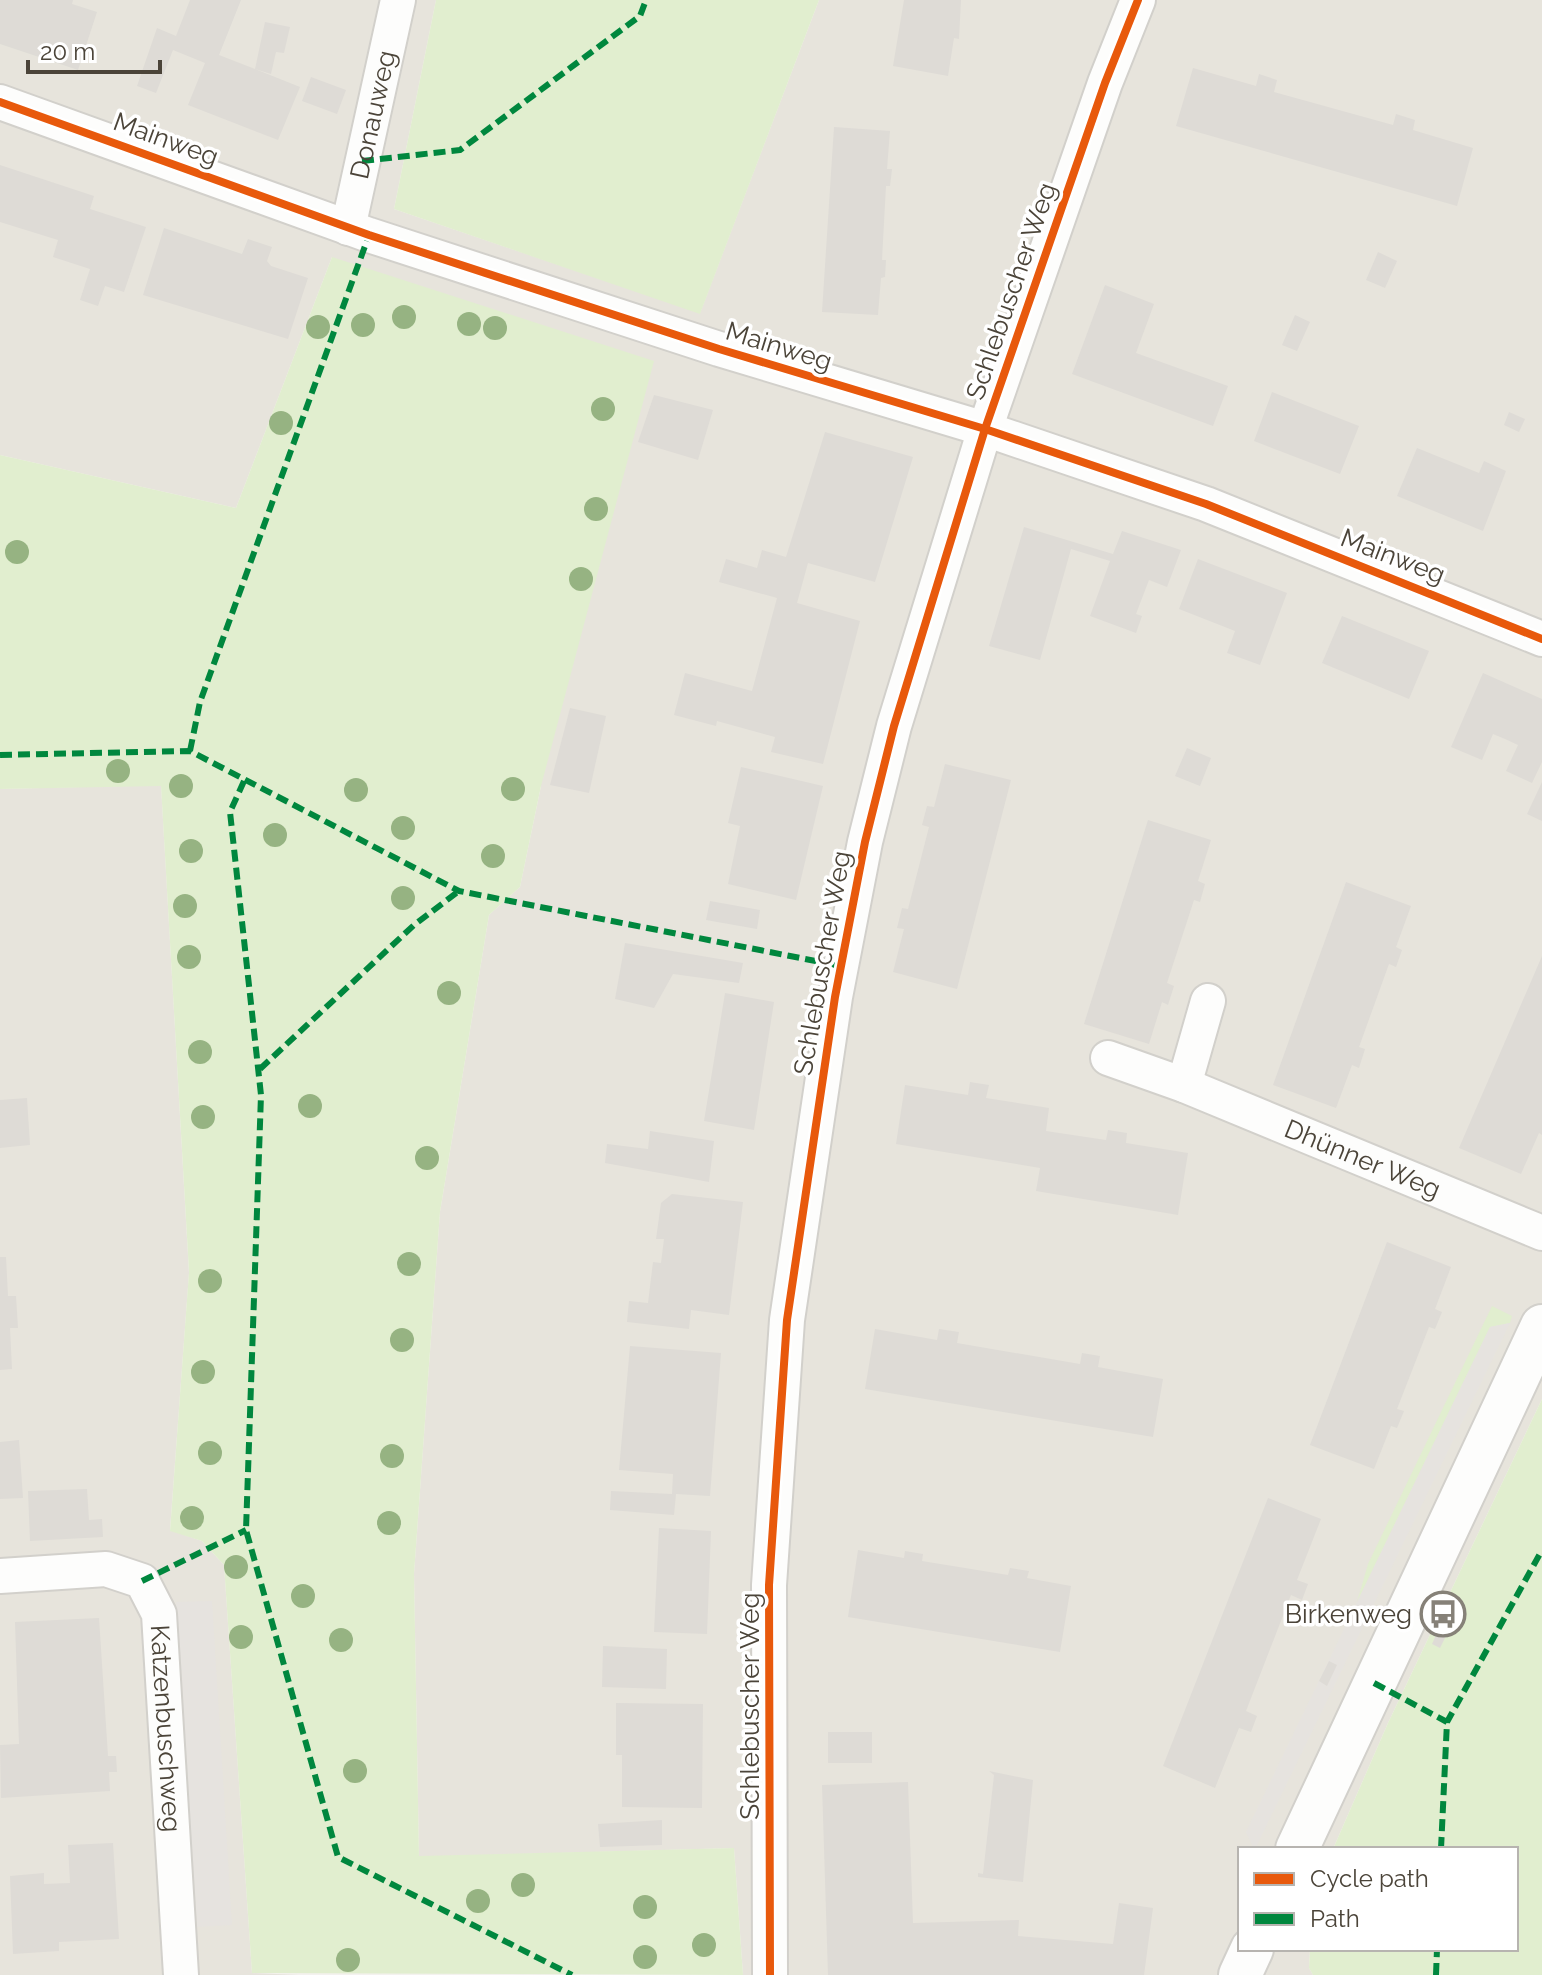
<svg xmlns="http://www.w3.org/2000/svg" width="1542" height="1975" viewBox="0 0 1542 1975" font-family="Raleway,sans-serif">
<rect width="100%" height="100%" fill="#f4f2ee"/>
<!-- residential -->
<g fill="#e7e4dc">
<polygon points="0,0 436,0 394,209 700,313 819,0 1542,0 1542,1399 1388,1723 1333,1849 1240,1849 1240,1949 1310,1949 1309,1968 1313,1975 743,1975 734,1848 419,1857 414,1574 440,1212 489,915 520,887 541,786 332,257 236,508 0,455"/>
<polygon points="161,785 189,1273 170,1530 202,1541 224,1565 252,1973 299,1975 0,1975 0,789"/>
</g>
<!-- green -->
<g fill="#e1eecf">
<polygon points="436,0 819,0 700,314 394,209"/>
<polygon points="332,257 654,361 541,786 520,887 489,915 440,1212 414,1574 419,1856 734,1848 743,1975 252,1973 224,1565 202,1541 170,1531 189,1272 161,786 0,789 0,455 236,508"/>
<polygon points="1492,1306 1512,1316 1510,1323 1490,1327 1357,1602 1368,1564"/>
<polygon points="1542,1399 1542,1975 1313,1975 1309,1968 1310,1949 1516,1949 1516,1849 1333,1849 1388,1723"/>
</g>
<!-- parking -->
<g fill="#e6e3df">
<polygon points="1510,1323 1255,1849 1254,1849 1246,1832 1490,1327"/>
<polygon points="212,1601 232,1925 197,1927 176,1602"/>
</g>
<!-- building -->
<g fill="#dedbd6">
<polygon points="0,0 73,0 72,4 97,12 78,70 0,44"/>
<polygon points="190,0 241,0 219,55 255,69 265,22 290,27 284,53 276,52 271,74 255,69 300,87 278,140 188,105 205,63 173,50 156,93 137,86 157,28 176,36"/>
<polygon points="904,0 961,0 959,39 954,38 948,76 893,66"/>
<polygon points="1193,68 1256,86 1259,74 1277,80 1274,92 1393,125 1396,114 1415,120 1413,130 1473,148 1457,206 1176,126"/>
<polygon points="311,77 346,90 337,114 302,101"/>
<polygon points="834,127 890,131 887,169 892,169 890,186 886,186 882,260 886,260 885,277 881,278 878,315 822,312"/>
<polygon points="0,165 94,196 90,209 146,227 124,292 105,286 98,306 80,300 90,269 53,257 58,240 0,222"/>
<polygon points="164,228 242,254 248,239 272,247 267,261 271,266 308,278 288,339 143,295"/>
<polygon points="1378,252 1397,261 1385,288 1366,280"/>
<polygon points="1105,285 1154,304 1136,353 1228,386 1213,426 1072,374"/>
<polygon points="1295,315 1310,322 1297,351 1282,345"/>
<polygon points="1272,392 1359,426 1340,474 1254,441"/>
<polygon points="654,395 713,410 698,460 638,442"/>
<polygon points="1509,412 1525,419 1519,432 1504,425"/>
<polygon points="825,432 913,457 875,582 808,563 797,603 860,621 823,764 771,752 775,737 717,721 716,726 674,715 685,673 752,691 777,598 719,582 726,559 757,568 762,550 786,557"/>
<polygon points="1417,448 1479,473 1484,461 1506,471 1483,531 1397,496"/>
<polygon points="1024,527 1113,554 1122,531 1181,550 1167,587 1149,580 1136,614 1142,616 1136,633 1090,616 1110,561 1071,549 1040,660 989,646"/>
<polygon points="1198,559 1287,593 1260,665 1227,653 1235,631 1179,609"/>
<polygon points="1342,616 1429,651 1409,699 1322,663"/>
<polygon points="1483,673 1542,699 1542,762 1532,783 1506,771 1518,745 1505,739 1493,734 1482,760 1451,747"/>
<polygon points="570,708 606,716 589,793 550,785"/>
<polygon points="1187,748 1211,758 1200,786 1175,776"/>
<polygon points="945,764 1011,780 957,989 893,972 904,929 897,928 902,908 908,909 929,827 922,825 927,806 934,807"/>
<polygon points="741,767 823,786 796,900 728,884 740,826 728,823"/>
<polygon points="1542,782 1542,821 1527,814"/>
<polygon points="1148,820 1211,840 1198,881 1205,884 1200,902 1194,900 1167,983 1174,986 1168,1005 1162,1002 1149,1044 1084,1024"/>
<polygon points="1346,882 1411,906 1396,947 1402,950 1396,967 1389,964 1359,1047 1365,1049 1359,1068 1352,1065 1336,1108 1273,1085"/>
<polygon points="710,901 760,910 757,929 706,920"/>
<polygon points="625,943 743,963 739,983 673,974 654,1008 615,999"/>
<polygon points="1542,956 1542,1135 1539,1133 1521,1174 1459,1148"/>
<polygon points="725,993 774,1002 754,1130 704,1121"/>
<polygon points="970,1082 989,1085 986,1098 1049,1108 1046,1131 1106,1140 1108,1130 1127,1133 1126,1143 1188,1153 1178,1215 1036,1191 1040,1168 896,1144 905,1085 968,1095"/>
<polygon points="27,1098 30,1145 0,1148 0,1100"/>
<polygon points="650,1131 714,1141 709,1182 605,1163 607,1144 648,1149"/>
<polygon points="672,1194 743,1202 729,1315 691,1310 689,1329 627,1322 629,1301 648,1303 653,1262 661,1263 664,1239 656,1239 661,1203"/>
<polygon points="1387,1242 1451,1267 1435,1309 1442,1312 1435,1329 1429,1327 1397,1409 1404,1411 1397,1428 1391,1426 1374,1469 1310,1445"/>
<polygon points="0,1257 6,1257 8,1296 16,1296 18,1328 10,1328 12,1369 0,1370"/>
<polygon points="875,1329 937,1340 939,1329 959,1332 957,1343 1080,1364 1082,1353 1100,1356 1098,1367 1163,1379 1153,1437 865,1389"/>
<polygon points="630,1346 721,1353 710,1496 676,1494 674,1515 610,1510 611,1491 672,1494 673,1474 619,1470"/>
<polygon points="19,1440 23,1498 0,1499 0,1442"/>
<polygon points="87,1489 89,1520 102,1519 103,1537 30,1541 28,1491"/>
<polygon points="1268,1498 1321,1519 1297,1580 1308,1584 1302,1600 1291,1595 1246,1711 1257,1716 1251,1732 1239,1728 1215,1788 1163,1766"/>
<polygon points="659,1528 711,1531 707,1634 654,1632"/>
<polygon points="858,1550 904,1558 905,1551 923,1554 922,1561 1008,1575 1010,1568 1029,1571 1027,1578 1071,1586 1060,1652 848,1617"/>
<polygon points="99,1618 108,1756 116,1756 117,1772 109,1772 110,1791 1,1798 0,1745 19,1744 15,1622"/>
<polygon points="1441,1624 1450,1628 1440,1648 1432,1644"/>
<polygon points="603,1646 667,1649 666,1689 602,1687"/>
<polygon points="1329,1661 1337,1665 1327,1686 1319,1681"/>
<polygon points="616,1703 703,1704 702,1808 622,1807 622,1755 616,1755"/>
<rect x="828" y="1732" width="44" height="31"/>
<polygon points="989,1771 1033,1780 1023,1882 978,1877 978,1873 983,1874 994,1775"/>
<polygon points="908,1782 913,1923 1019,1920 1018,1936 1113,1944 1119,1903 1153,1908 1144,1975 828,1975 822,1785"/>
<polygon points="662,1820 662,1845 600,1847 598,1824"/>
<polygon points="113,1843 119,1939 59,1942 59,1951 13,1954 10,1876 44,1873 44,1884 70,1883 68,1845"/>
</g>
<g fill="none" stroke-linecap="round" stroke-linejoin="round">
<!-- minor casing -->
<g stroke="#d2d0cb" stroke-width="38">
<g id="minor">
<polyline points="0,102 369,235 719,349 985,429 1206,504 1542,639"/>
<path id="s1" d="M348,228L398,0"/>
<path id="s2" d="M1108,1058L1184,1085L1542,1233"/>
<polyline points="1184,1085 1208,1001"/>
<path id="s3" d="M0,1576L106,1569L142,1581L159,1614L181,1975"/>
<polyline points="770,1975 769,1585 787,1320 835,997 865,842 894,726 985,429 1105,83 1138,0"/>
</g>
</g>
<!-- tertiary casing -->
<g stroke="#d2d0cb" stroke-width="46">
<g id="tertiary">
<polyline points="1297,1849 1542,1326"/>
<polyline points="1240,1975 1252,1949"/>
</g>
</g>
<!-- minor -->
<use href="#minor" stroke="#fdfdfc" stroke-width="34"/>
<!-- tertiary -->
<use href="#tertiary" stroke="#fdfdfc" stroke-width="42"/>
<!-- quiet -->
<g stroke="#00873e" stroke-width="6" stroke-dasharray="12 6" stroke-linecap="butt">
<polyline points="362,161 460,150 640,16 646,0"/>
<polyline points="190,751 200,702 369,235"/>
<polyline points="0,755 190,751 459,891 841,966"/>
<polyline points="244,781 230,812 261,1095 246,1530 338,1857 572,1975"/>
<polyline points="260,1069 414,925 459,891"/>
<polyline points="142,1581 246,1530"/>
<polyline points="1374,1683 1447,1722"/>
<polyline points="1441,1849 1447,1722 1542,1550"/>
<polyline points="1436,1975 1437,1949"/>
</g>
<!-- cycleway casing -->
<g stroke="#fff" stroke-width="13">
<g id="cycleway">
<polyline points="0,102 369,235 719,349 985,429 1206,504 1542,639"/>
<polyline points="770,1975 769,1585 787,1320 835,997 865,842 894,726 985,429 1105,83 1138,0"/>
</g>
</g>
<!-- cycleway -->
<use href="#cycleway" stroke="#e8590c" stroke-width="8"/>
</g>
<!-- trees -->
<g fill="#96b382">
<circle cx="404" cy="317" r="12"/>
<circle cx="469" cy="324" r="12"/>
<circle cx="363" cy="325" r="12"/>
<circle cx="318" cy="327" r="12"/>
<circle cx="495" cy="328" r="12"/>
<circle cx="603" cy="409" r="12"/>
<circle cx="281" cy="423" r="12"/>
<circle cx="596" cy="509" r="12"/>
<circle cx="17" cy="552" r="12"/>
<circle cx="581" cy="579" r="12"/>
<circle cx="118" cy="771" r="12"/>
<circle cx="181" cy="786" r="12"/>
<circle cx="513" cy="789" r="12"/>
<circle cx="356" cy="790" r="12"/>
<circle cx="403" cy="828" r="12"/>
<circle cx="275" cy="835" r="12"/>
<circle cx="191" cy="851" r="12"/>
<circle cx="493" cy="856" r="12"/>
<circle cx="403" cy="898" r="12"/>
<circle cx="185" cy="906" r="12"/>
<circle cx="189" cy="957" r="12"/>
<circle cx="449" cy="993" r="12"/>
<circle cx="200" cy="1052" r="12"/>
<circle cx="310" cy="1106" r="12"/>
<circle cx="203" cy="1117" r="12"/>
<circle cx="427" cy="1158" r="12"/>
<circle cx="409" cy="1264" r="12"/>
<circle cx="210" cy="1281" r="12"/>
<circle cx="402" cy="1340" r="12"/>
<circle cx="203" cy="1372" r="12"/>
<circle cx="210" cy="1453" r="12"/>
<circle cx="392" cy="1456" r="12"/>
<circle cx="192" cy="1518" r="12"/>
<circle cx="389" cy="1523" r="12"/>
<circle cx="236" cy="1567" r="12"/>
<circle cx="303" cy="1596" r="12"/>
<circle cx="241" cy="1637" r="12"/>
<circle cx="341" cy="1640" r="12"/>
<circle cx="355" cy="1771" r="12"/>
<circle cx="523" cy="1885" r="12"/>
<circle cx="478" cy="1901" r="12"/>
<circle cx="645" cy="1907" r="12"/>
<circle cx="704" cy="1945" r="12"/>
<circle cx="645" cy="1957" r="12"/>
<circle cx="348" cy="1960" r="12"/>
</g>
<!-- icons -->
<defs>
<g id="bus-ring" transform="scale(2.3)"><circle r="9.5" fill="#fff" stroke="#868178" stroke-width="1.5"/><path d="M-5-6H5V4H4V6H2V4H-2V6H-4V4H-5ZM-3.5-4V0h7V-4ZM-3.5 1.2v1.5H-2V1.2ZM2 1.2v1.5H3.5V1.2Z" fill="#868178"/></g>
</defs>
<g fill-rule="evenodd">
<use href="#bus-ring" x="1443" y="1614"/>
</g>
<g text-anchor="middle" stroke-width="7" stroke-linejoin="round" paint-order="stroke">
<!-- street labels -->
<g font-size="26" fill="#4b4439" stroke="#fff">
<text dy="9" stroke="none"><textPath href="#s1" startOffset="116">Donauweg</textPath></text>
<text transform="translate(166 139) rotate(20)" y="9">Mainweg</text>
<text transform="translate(1011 291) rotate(-71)" y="9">Schlebuscher Weg</text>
<text transform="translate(779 346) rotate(17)" y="9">Mainweg</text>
<text transform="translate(1393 556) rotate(21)" y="9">Mainweg</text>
<text transform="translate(822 963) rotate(-80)" y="9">Schlebuscher Weg</text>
<text dy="9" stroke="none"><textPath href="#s2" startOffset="274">Dhünner Weg</textPath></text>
<text transform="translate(750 1706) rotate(-90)" y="9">Schlebuscher Weg</text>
<text dy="9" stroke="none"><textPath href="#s3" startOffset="296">Katzenbuschweg</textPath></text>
</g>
<!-- poi labels -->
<g font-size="26" fill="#4b4439" stroke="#fff" text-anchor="end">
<text x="1412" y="1623">Birkenweg</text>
</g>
</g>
<!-- legend -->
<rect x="1238" y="1847" width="280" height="104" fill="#ffffff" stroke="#b7b4b0" stroke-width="2"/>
<rect x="1254" y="1873" width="40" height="12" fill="#e8590c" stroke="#b7b4b0" stroke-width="2"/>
<text x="1310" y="1887" font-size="24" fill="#4b4439">Cycle path</text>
<rect x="1254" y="1913" width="40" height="12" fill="#00873e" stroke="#b7b4b0" stroke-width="2"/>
<text x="1310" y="1927" font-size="24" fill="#4b4439">Path</text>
<!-- scale -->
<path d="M28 60v12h132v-12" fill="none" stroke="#4b4439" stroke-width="4"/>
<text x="40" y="60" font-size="24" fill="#4b4439" stroke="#ffffff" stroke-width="6" paint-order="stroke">20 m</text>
</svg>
